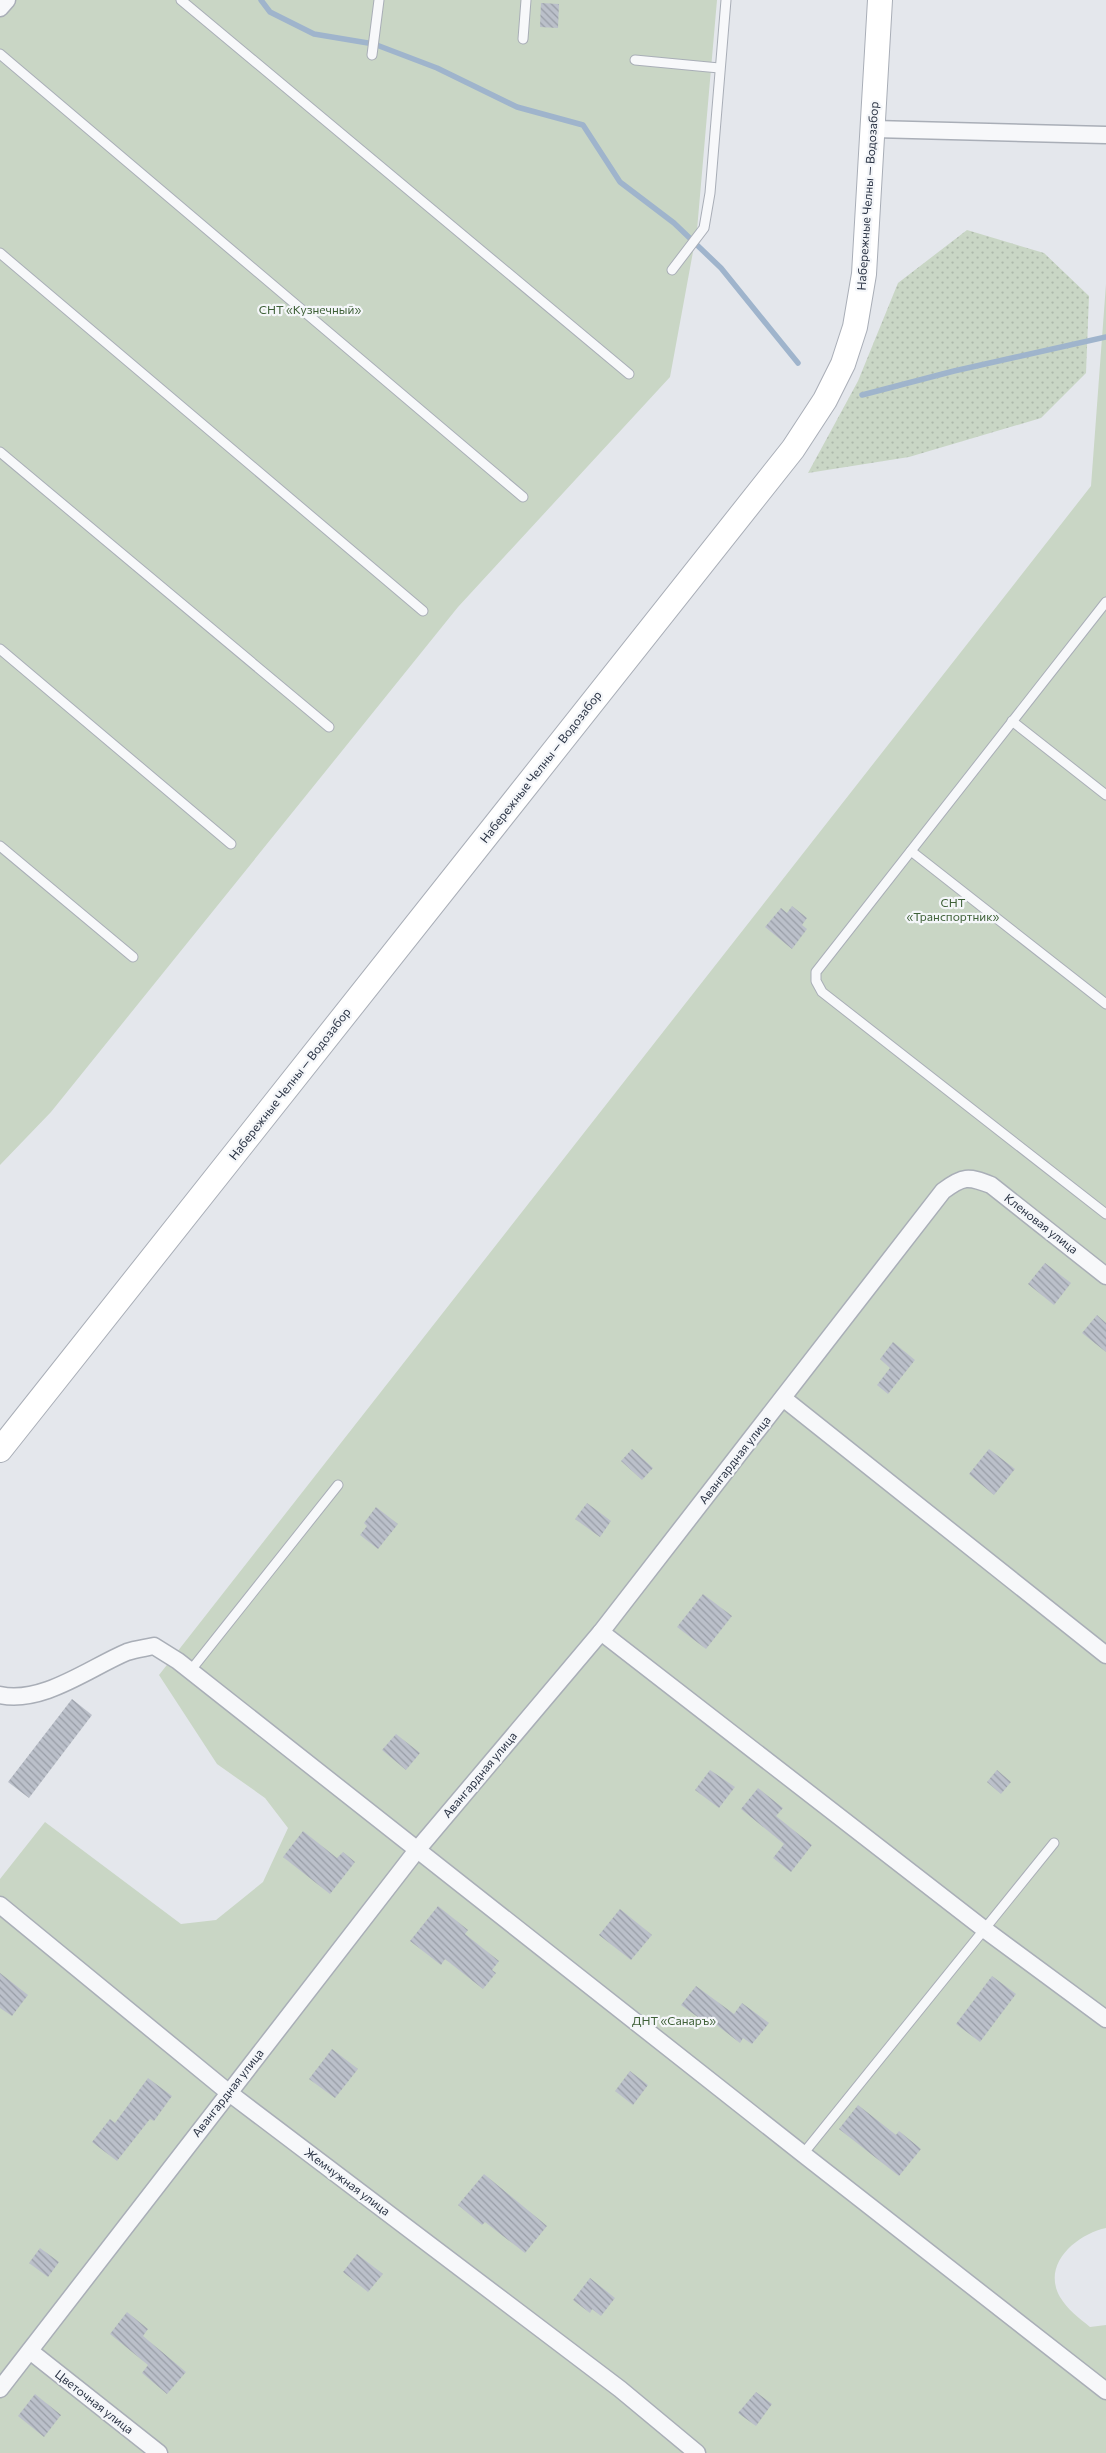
<svg xmlns="http://www.w3.org/2000/svg" width="1106" height="2453" viewBox="0 0 1106 2453" font-family="Commissioner,sans-serif">
<defs>
<pattern id="grass-dots" width="8" height="8" patternUnits="userSpaceOnUse" patternTransform="scale(1.25)"><rect width="8" height="8" fill="#c9d6c5"/><path d="M2 2h.1M6 6h.1" fill="none" stroke="#adb8ab" stroke-width="1.8" stroke-linecap="round"/></pattern>
<pattern id="building-back-hatch" width="6" height="6" patternUnits="userSpaceOnUse" patternTransform="scale(1.25)"><rect width="6" height="6" fill="#bbc0ca"/><path d="M-1 5l2 2M0 0l6 6M5-1l2 2" fill="none" stroke="#989da6"/></pattern>
</defs>
<rect width="100%" height="100%" fill="#e4e7ec"/>
<!-- grass -->
<polygon fill="url(#grass-dots)" points="967,230 1044,253 1089,296 1086,373 1041,418 909,457 808,473 858,381 898,283"/>
<!-- garden -->
<g fill="#c9d6c5">
<polygon points="0,0 717,0 697,230 670,377 458,607 51,1112 0,1165"/>
<path d="M1106,284V2228C1077,2234 1041,2264 1060,2297C1067,2309 1079,2318 1090,2327L1106,2325V2453H0V1879L45,1822L181,1924L216,1920L263,1882L288,1828L265,1798L217,1764L159,1675L1091,486Z"/>
</g>
<g fill="none" stroke-linecap="round" stroke-linejoin="round">
<!-- stream -->
<g stroke="#9fb4cc" stroke-width="5.5">
<polyline points="261,0 270,12 314,34 374,44 437,68 517,107 583,125 620,182 674,223 721,268 798,363"/>
<polyline points="862,395 954,371 1106,337"/>
</g>
</g>
<!-- building -->
<g fill="url(#building-back-hatch)">
<polygon points="541,3 559,4 558,28 540,27"/>
<polygon points="792,906 807,918 802,925 807,929 792,949 765,927 781,908 787,913"/>
<polygon points="1045,1263 1071,1283 1054,1305 1028,1284"/>
<polygon points="1097,1315 1106,1323 1106,1352 1082,1333"/>
<polygon points="893,1342 915,1360 888,1394 877,1385 890,1368 880,1359"/>
<polygon points="632,1449 653,1468 642,1480 621,1461"/>
<polygon points="989,1449 1015,1469 994,1495 969,1474"/>
<polygon points="587,1503 611,1521 600,1537 575,1519"/>
<polygon points="376,1507 398,1524 378,1549 360,1535 367,1526 364,1523"/>
<polygon points="703,1594 732,1616 706,1649 677,1627"/>
<polygon points="72,1699 92,1715 29,1798 8,1782"/>
<polygon points="396,1734 420,1753 406,1770 382,1750"/>
<polygon points="710,1770 735,1787 719,1808 695,1790"/>
<polygon points="997,1770 1011,1782 1001,1794 987,1782"/>
<polygon points="758,1788 783,1808 776,1816 812,1845 791,1872 773,1858 784,1844 741,1809"/>
<polygon points="303,1831 337,1858 343,1852 355,1862 330,1894 283,1857"/>
<polygon points="438,1906 468,1930 465,1934 499,1961 492,1970 496,1973 483,1989 445,1959 441,1965 410,1941"/>
<polygon points="620,1909 652,1935 631,1960 599,1935"/>
<polygon points="0,1973 28,1995 12,2016 0,2008"/>
<polygon points="992,1976 1016,1994 980,2042 956,2024"/>
<polygon points="696,1986 734,2014 742,2003 769,2023 752,2044 743,2038 740,2043 709,2019 706,2023 681,2005"/>
<polygon points="332,2049 358,2069 335,2098 309,2079"/>
<polygon points="630,2071 648,2085 633,2105 615,2091"/>
<polygon points="148,2078 172,2096 154,2121 150,2119 117,2161 92,2142 110,2119 115,2123"/>
<polygon points="858,2105 896,2135 899,2131 921,2149 899,2176 839,2129"/>
<polygon points="484,2174 547,2226 525,2253 485,2222 482,2225 458,2205"/>
<polygon points="40,2248 59,2262 48,2277 29,2263"/>
<polygon points="357,2254 383,2274 368,2292 343,2272"/>
<polygon points="590,2278 615,2298 601,2316 592,2309 590,2313 573,2300"/>
<polygon points="127,2312 148,2329 143,2336 186,2372 167,2394 142,2373 148,2365 110,2334"/>
<polygon points="756,2392 772,2404 756,2426 738,2413"/>
<polygon points="35,2394 61,2415 44,2437 18,2416"/>
</g>
<g fill="none" stroke-linecap="round" stroke-linejoin="round">
<!-- lane casing -->
<g stroke="#a9aeb7" stroke-width="11">
<g id="lane">
<polyline points="181,0 629,374"/>
<polyline points="523,39 526,0"/>
<polyline points="0,54 523,497"/>
<polyline points="372,55 379,0"/>
<polyline points="635,60 719,68"/>
<polyline points="0,253 423,611"/>
<polyline points="672,270 704,228 710,193 726,0"/>
<polyline points="0,452 329,727"/>
<polyline points="1106,602 816,972 816,981 822,992 1106,1214"/>
<polyline points="0,649 231,844"/>
<polyline points="1012,721 1106,795"/>
<polyline points="0,846 133,957"/>
<polyline points="911,851 1106,1004"/>
<polyline points="191,1670 338,1485"/>
<polyline points="803,2154 1054,1843"/>
</g>
</g>
<!-- street casing -->
<g stroke="#a9aeb7" stroke-width="19">
<g id="street">
<polyline points="0,8 7,0"/>
<polyline points="874,129 1106,135"/>
<polyline points="783,1398 1106,1655"/>
<polyline points="601,1632 984,1929 1106,2019"/>
<path d="M0,1695C43,1704 89,1668 127,1652C135,1649 145,1648 154,1646L178,1661L803,2154L1106,2391"/>
<polyline points="0,1905 228,2092 620,2389 697,2453"/>
<polyline points="30,2351 159,2453"/>
<path d="M0,2389L417,1850L601,1632L943,1191C963,1176 968,1176 991,1185L1106,1276"/>
</g>
</g>
<!-- secondary casing -->
<g stroke="#a9aeb7" stroke-width="26">
<polyline id="secondary" points="0,1450 793,449 825,400 843,364 855,327 864,274 880,0"/>
</g>
<!-- lane -->
<use href="#lane" stroke="#f7f8fa" stroke-width="9"/>
<!-- street -->
<use href="#street" stroke="#f7f8fa" stroke-width="16"/>
<!-- secondary -->
<use href="#secondary" stroke="#fff" stroke-width="24"/>
</g>
<g text-anchor="middle" stroke-width="4.5" stroke-linejoin="round" paint-order="stroke">
<!-- street labels -->
<g font-size="12" fill="#2b3445" stroke="#f4f6f9">
<text transform="translate(868 196) rotate(-86)" y="4">Набережные Челны — Водозабор</text>
<text transform="translate(541 767) rotate(-52)" y="4">Набережные Челны — Водозабор</text>
<text transform="translate(290 1084) rotate(-52)" y="4">Набережные Челны — Водозабор</text>
<text transform="translate(1041 1224) rotate(38)" y="4">Кленовая улица</text>
<text transform="translate(735 1460) rotate(-52)" y="4">Авангардная улица</text>
<text transform="translate(480 1775) rotate(-50)" y="4">Авангардная улица</text>
<text transform="translate(228 2093) rotate(-52)" y="4">Авангардная улица</text>
<text transform="translate(347 2182) rotate(37)" y="4">Жемчужная улица</text>
<text transform="translate(94 2402) rotate(38)" y="4">Цветочная улица</text>
</g>
<!-- park labels -->
<g font-size="12" fill="#3f6138" stroke="#f4f6f9">
<text x="310" y="314">СНТ «Кузнечный»</text>
<text x="953" y="907">СНТ<tspan x="953" dy="14">«Транспортник»</tspan></text>
<text x="674" y="2025">ДНТ «Санаръ»</text>
</g>
</g>
</svg>
